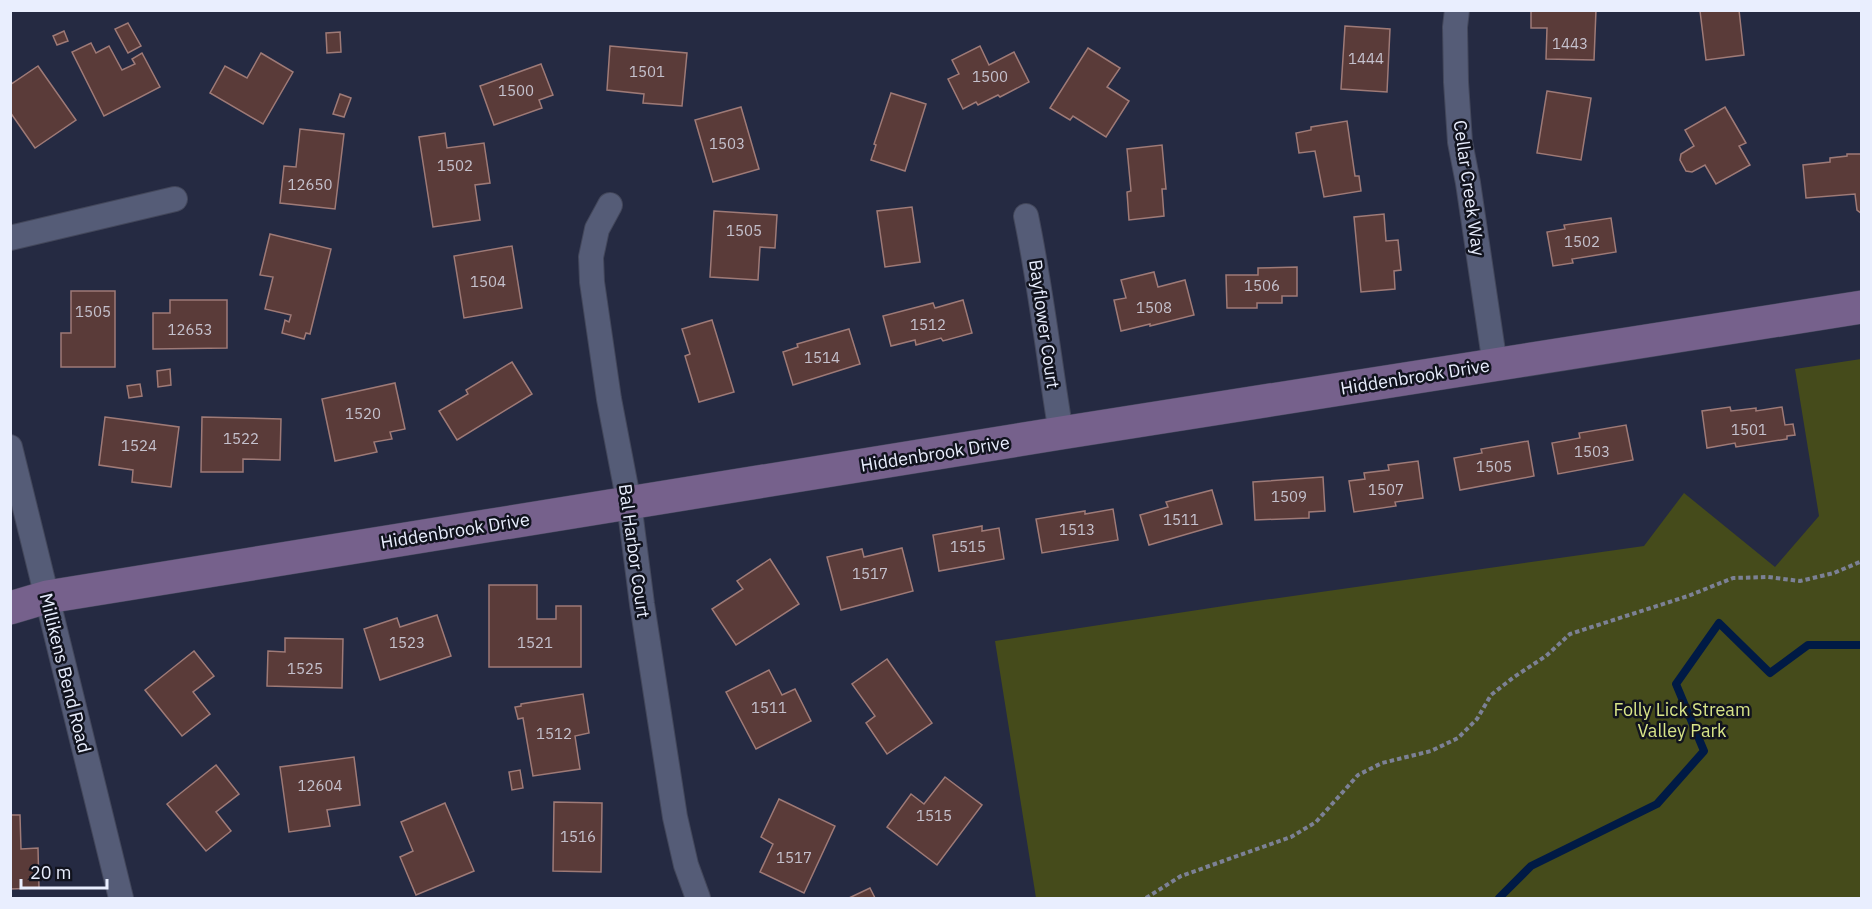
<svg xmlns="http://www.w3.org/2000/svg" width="1872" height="909" viewBox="0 0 1872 909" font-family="'IBM Plex Sans',sans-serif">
<rect width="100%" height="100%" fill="#252a42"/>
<!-- green -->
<polygon fill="#454b1b" points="1861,359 1861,898 1036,898 995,641 1250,602 1644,546 1684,493 1775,567 1819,516 1795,369"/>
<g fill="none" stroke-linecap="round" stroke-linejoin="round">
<!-- stream -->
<polyline stroke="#001a45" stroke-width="8" points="1499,898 1531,866 1657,804 1704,751 1676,684 1719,623 1770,673 1808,645 1862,645"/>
</g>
<!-- building -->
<g fill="#5a3b39" stroke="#9e7a77" stroke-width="1.5">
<polygon points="1531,10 1596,10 1594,60 1546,59 1547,28 1531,28"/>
<polygon points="1739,10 1744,55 1706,60 1700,11 1698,10"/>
<polygon points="128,23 141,46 128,53 115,29"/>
<polygon points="1345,26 1390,29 1387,92 1341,89"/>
<polygon points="64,31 68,41 57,45 53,36"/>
<polygon points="340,32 341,52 327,53 326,33"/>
<polygon points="91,43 96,53 109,46 122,70 135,64 132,59 142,53 160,87 104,116 72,52"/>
<polygon points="610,46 687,53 682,106 643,103 644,94 607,90"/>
<polygon points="980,46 989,65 1014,52 1029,82 1000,97 998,95 978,105 976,102 963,109 948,79 959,74 952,60"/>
<polygon points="1088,48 1120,68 1107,87 1129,101 1106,137 1073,116 1070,120 1050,108"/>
<polygon points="261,53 293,72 263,124 210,93 225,66 247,78"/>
<polygon points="541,64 553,95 539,100 542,108 494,125 480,86"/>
<polygon points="38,66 76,120 35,148 10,112 10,85"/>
<polygon points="1547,91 1591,98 1581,160 1537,153"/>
<polygon points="891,93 926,104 905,171 871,160 876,145 874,144"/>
<polygon points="340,94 351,98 344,117 333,114"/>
<polygon points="741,107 759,169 713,182 695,120"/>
<polygon points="1725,107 1746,143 1739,146 1750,165 1716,184 1705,165 1692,172 1686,171 1680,160 1681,154 1694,146 1685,130"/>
<polygon points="1347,121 1355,176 1359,176 1361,191 1324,197 1315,151 1299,153 1296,133 1311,130 1311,127"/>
<polygon points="300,129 344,134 335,209 280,203 284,166 296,167"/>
<polygon points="445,133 447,148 484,143 490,183 475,185 480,220 433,227 419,137"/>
<polygon points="1162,145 1166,189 1162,189 1164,216 1129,220 1127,192 1131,191 1127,149"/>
<polygon points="1847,154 1862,154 1862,214 1857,210 1855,194 1806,198 1803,165 1830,162 1830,158 1847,156"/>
<polygon points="912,207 920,262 885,267 877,211"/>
<polygon points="714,211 777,215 775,248 760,247 758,280 710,277"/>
<polygon points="1384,214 1386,241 1398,240 1401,270 1394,271 1395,289 1361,292 1354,217"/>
<polygon points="1611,218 1616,252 1572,259 1573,263 1553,266 1547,232 1565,229 1564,225"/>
<polygon points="270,234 331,249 310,334 306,333 304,339 282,333 285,320 289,322 291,315 265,309 273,277 260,275"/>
<polygon points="512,246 522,308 464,318 454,256"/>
<polygon points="1297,267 1297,296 1282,296 1282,303 1257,303 1257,308 1227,308 1226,275 1258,275 1258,268"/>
<polygon points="1154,272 1158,287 1185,280 1194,315 1150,326 1150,324 1121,331 1114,300 1126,298 1121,280"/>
<polygon points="71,291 115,291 115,367 61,367 61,333 71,333"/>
<polygon points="170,300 227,300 227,348 153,349 153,313 170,313"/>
<polygon points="963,300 972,333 943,341 941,338 916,345 915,340 891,346 883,316 933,303 935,308"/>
<polygon points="712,320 734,392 699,402 685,356 690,354 682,329"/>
<polygon points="849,329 860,364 793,385 783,352 798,347 797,344"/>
<polygon points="512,362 532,394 457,440 439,411 468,394 466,390"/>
<polygon points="170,369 171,385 158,387 157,371"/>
<polygon points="395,383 405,429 390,432 392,439 374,442 377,452 335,461 322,399"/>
<polygon points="140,384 142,396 129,398 127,386"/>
<polygon points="1730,407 1731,411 1756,408 1756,411 1782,407 1785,425 1793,424 1795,435 1787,436 1787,439 1736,447 1735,443 1707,448 1702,411"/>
<polygon points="105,417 179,427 171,487 132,482 133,470 99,465"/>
<polygon points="202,417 281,419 280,460 243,459 243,472 201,472"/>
<polygon points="1626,425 1633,460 1558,474 1552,443 1580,438 1579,433"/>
<polygon points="1528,441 1534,476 1460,490 1454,458 1482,453 1481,449"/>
<polygon points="1418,461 1423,498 1395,502 1396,506 1354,512 1349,481 1365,479 1364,473 1389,470 1388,465"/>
<polygon points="1323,477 1325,511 1309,512 1309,518 1255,520 1253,482"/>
<polygon points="1212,490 1222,524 1149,545 1140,515 1168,507 1166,502"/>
<polygon points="1113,509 1118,540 1042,553 1036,519 1085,511 1085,514"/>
<polygon points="982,526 982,531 999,528 1004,559 939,571 933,535"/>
<polygon points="902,548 913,591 841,610 827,557 862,549 864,557"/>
<polygon points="770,559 799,604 736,645 712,609 743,589 737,581"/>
<polygon points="489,585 537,585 537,619 556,619 556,606 581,606 581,667 489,667"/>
<polygon points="437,615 451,656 380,680 364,629 397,618 400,627"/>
<polygon points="285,638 343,639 342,688 267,686 268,651 285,652"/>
<polygon points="194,651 214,676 193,692 210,714 182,736 145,690"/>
<polygon points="887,659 932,723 887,754 866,723 875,716 852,684"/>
<polygon points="769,670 782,695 795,689 811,721 756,749 726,692"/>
<polygon points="583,694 589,733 575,736 580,769 533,776 523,718 518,719 515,707 521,706 521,704"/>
<polygon points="354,757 360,805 327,810 330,826 289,832 280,767"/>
<polygon points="216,765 239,794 216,812 231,831 206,851 167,804"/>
<polygon points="520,770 523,788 512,790 509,772"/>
<polygon points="945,777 982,805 937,865 887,827 911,794 924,804"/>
<polygon points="779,799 835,826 804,893 760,872 773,844 761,837"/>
<polygon points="554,802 602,803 601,872 553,871"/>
<polygon points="445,803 474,871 416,895 400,857 413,851 401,822"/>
<polygon points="10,815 20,815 21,849 38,848 39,888 10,889"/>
<polygon points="870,888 875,898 849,898"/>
</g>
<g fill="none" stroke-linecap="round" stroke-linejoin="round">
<!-- street casing -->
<g stroke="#43475b" stroke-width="26">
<g id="street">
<polyline points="1457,10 1455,27 1456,82 1460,142 1468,183 1495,365"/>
<polyline points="610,205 597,229 591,257 592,282 609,399 629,503 642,604 675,817 686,865 698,898"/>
<path d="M1026,216C1041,288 1049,361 1061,433"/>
<polyline points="10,238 175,199"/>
<polyline points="10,447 121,898"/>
</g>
</g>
<!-- secondary casing -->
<g stroke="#43475b" stroke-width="34">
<polyline id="secondary" points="10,608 47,597 1061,433 1862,307"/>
</g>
<!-- path -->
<polyline stroke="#7c8195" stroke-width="4" stroke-dasharray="4.5 3" stroke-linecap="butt" points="1146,898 1181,876 1291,837 1316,822 1358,775 1382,763 1431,751 1458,738 1477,719 1491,695 1514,677 1546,656 1570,634 1688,596 1733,578 1768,577 1800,581 1834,573 1862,561"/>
<!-- street -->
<use href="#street" stroke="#555c77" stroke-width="24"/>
<!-- secondary -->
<use href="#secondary" stroke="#76618c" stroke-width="33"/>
</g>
<g text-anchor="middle" stroke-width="5" stroke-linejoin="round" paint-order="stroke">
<!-- number labels -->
<g font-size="15" fill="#c5c1cd">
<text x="1570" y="49">1443</text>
<text x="1366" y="64">1444</text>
<text x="647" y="77">1501</text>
<text x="990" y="82">1500</text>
<text x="516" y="96">1500</text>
<text x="727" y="149">1503</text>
<text x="455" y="171">1502</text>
<text x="310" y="190">12650</text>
<text x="744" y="236">1505</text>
<text x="1582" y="247">1502</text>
<text x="488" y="287">1504</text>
<text x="1262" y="291">1506</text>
<text x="1154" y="313">1508</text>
<text x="93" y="317">1505</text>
<text x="928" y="330">1512</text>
<text x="190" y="335">12653</text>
<text x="822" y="363">1514</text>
<text x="363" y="419">1520</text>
<text x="1749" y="435">1501</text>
<text x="241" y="444">1522</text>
<text x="139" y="451">1524</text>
<text x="1592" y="457">1503</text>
<text x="1494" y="472">1505</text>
<text x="1386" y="495">1507</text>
<text x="1289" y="502">1509</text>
<text x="1181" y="525">1511</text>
<text x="1077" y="535">1513</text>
<text x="968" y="552">1515</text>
<text x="870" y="579">1517</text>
<text x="407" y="648">1523</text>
<text x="535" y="648">1521</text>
<text x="305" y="674">1525</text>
<text x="769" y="713">1511</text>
<text x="554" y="739">1512</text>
<text x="320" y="791">12604</text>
<text x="934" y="821">1515</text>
<text x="578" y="842">1516</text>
<text x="794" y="863">1517</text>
</g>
<!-- street labels -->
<g font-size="18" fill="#e9eefe" stroke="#11131e">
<text transform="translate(1469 188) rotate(82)" y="6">Cellar Creek Way</text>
<text transform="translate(1044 324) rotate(82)" y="6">Bayflower Court</text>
<text transform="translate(1415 377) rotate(-9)" y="6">Hiddenbrook Drive</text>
<text transform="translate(935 454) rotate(-9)" y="6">Hiddenbrook Drive</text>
<text transform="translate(455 531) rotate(-9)" y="6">Hiddenbrook Drive</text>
<text transform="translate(634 551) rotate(82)" y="6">Bal Harbor Court</text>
<text transform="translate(65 673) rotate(76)" y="6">Millikens Bend Road</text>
</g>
<!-- park labels -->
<g font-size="18" fill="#d8e488" stroke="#11131e">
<text x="1682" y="716">Folly Lick Stream<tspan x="1682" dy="21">Valley Park</tspan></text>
</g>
</g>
<!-- border -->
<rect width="1872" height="909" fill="none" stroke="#e9eefe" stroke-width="24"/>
<!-- scale -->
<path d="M21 879v9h86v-9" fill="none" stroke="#e9eefe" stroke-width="3"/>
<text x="30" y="879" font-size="18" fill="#e9eefe" stroke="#11131e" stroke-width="4.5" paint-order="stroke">20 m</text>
</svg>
